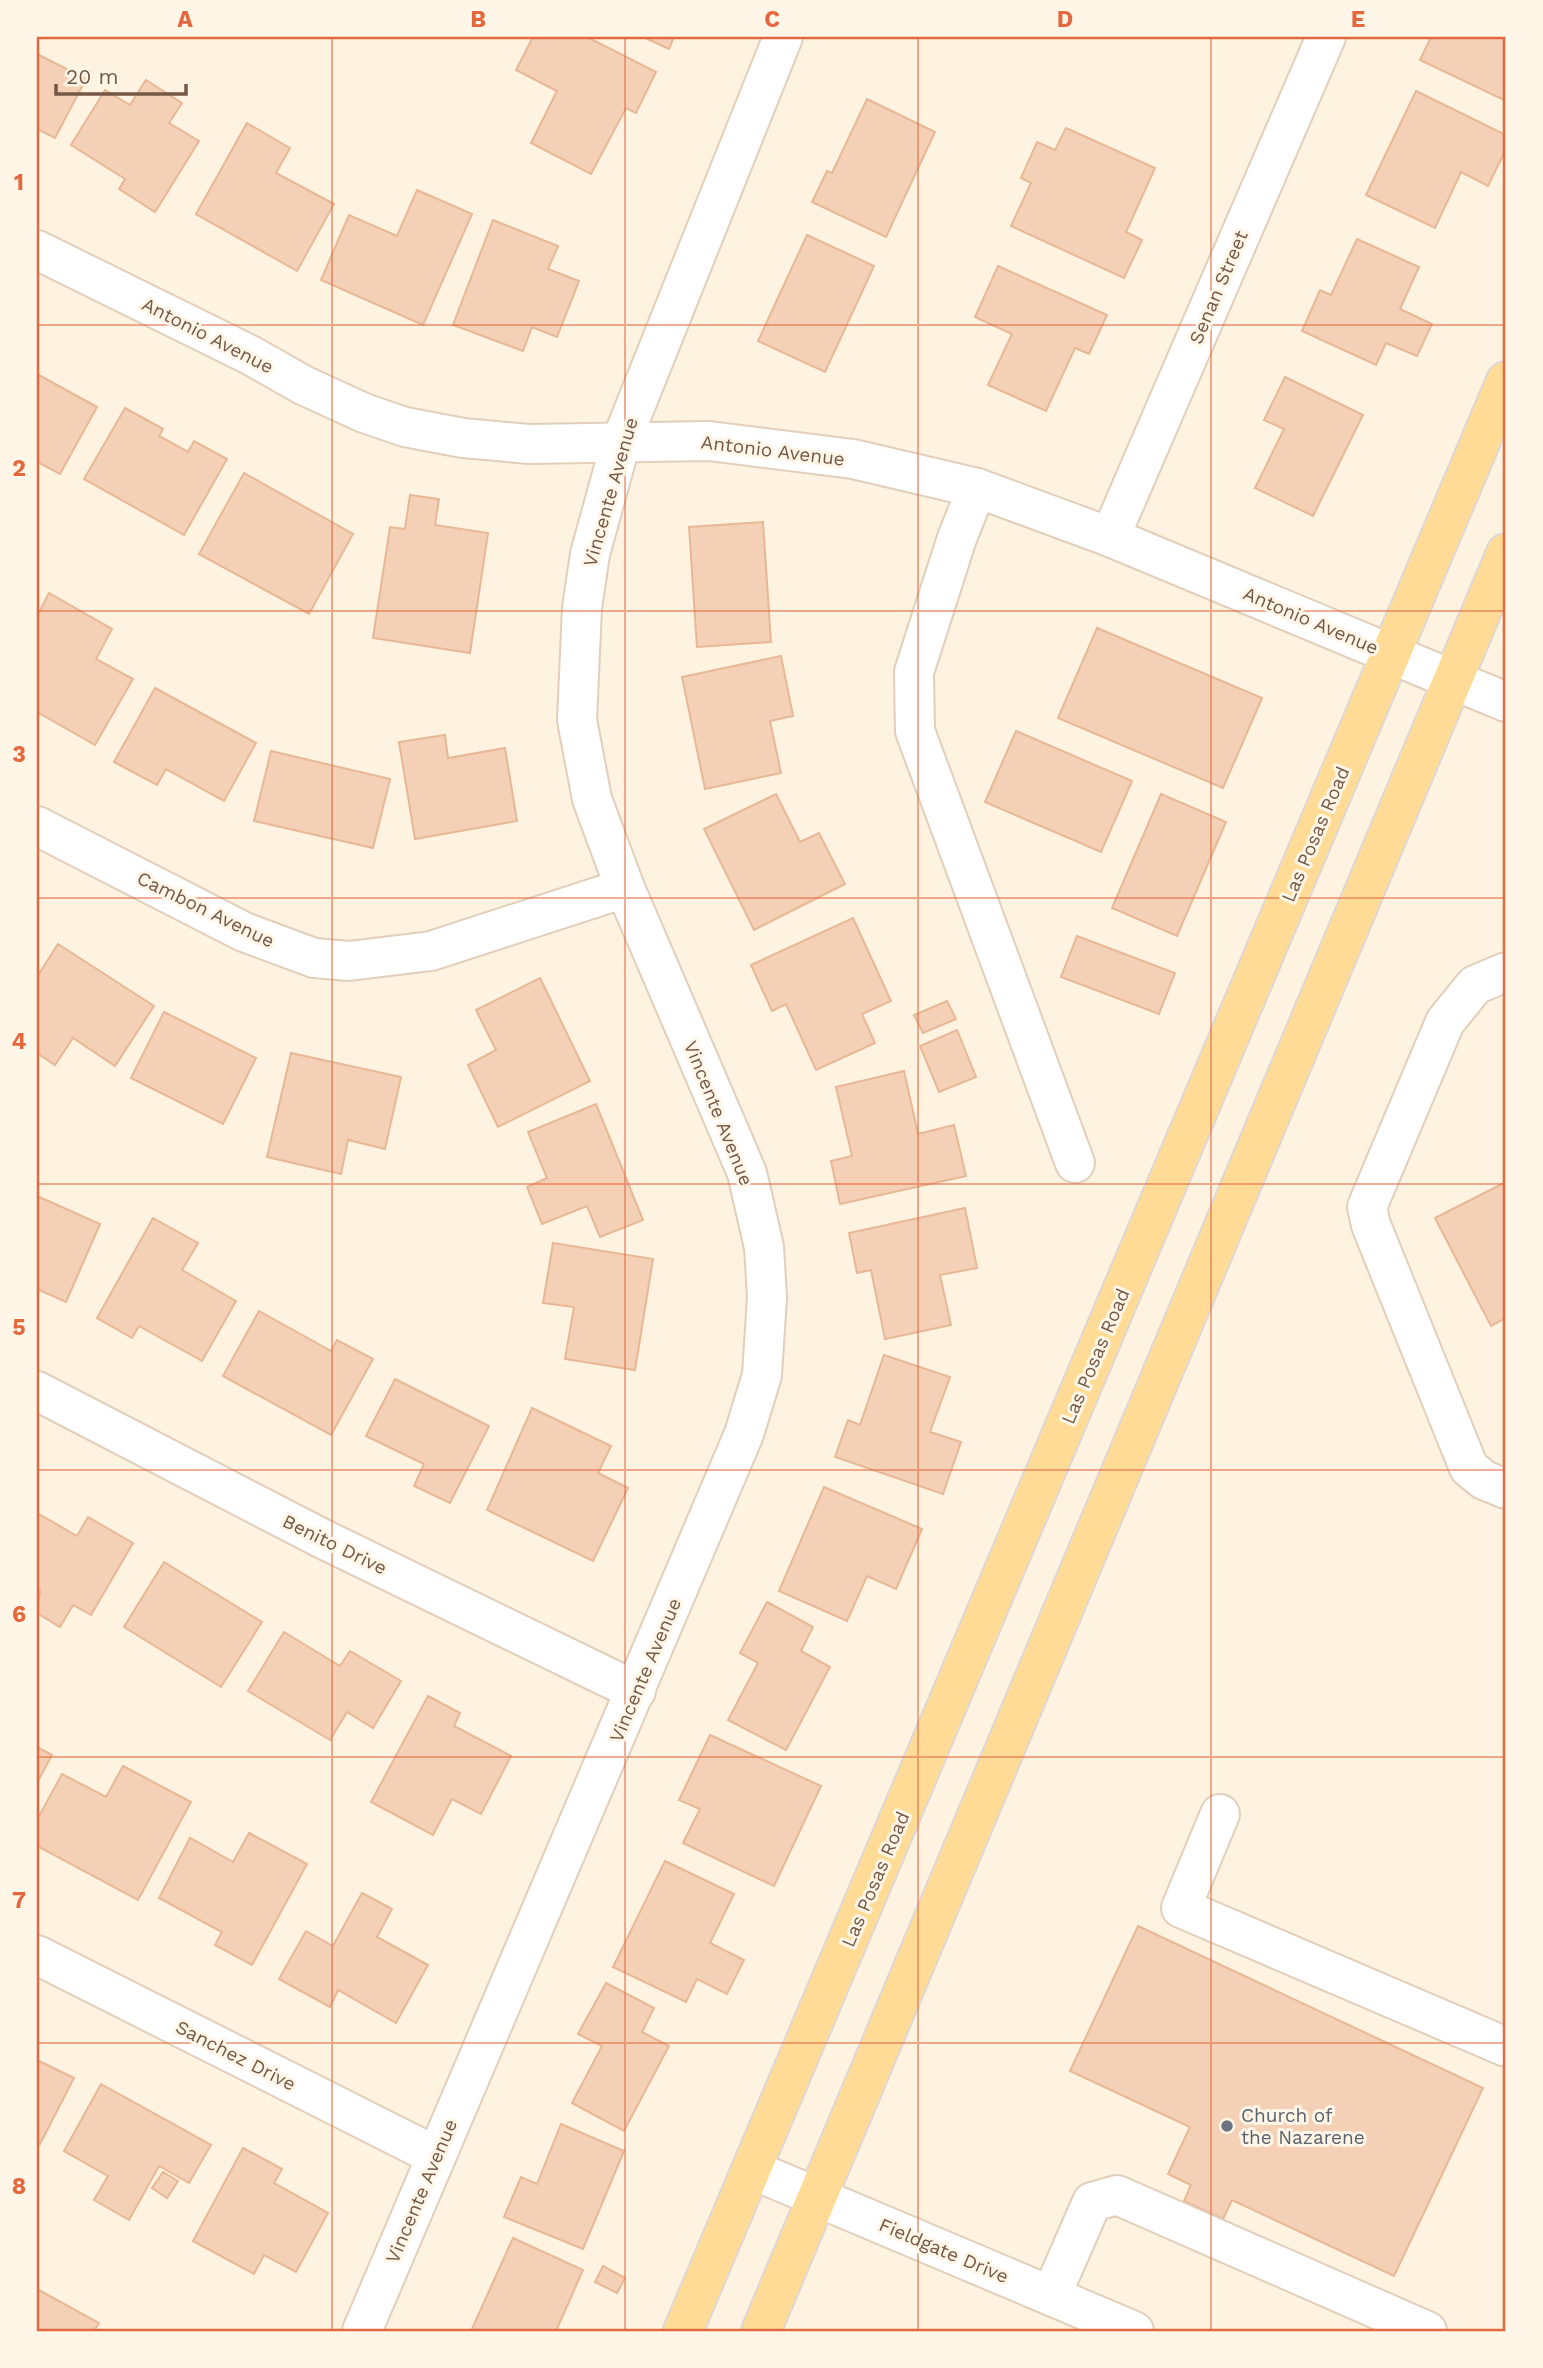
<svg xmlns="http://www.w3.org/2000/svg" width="1543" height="2368" viewBox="0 0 1543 2368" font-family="'Work Sans',sans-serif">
<rect width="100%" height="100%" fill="#fdf3e0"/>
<!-- building -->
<g fill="#f4d1b6" stroke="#e8b795" stroke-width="2">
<polygon points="533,37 587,37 656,72 636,113 626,108 591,174 531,143 557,91 516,70"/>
<polygon points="643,37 674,37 669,49"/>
<polygon points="1431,37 1506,37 1506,101 1420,60"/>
<polygon points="37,54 86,79 55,138 37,129"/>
<polygon points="146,80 182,103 169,123 199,141 155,212 119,189 125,179 71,145 105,90 130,105"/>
<polygon points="1416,91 1506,135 1506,149 1488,186 1461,172 1435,228 1366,195"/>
<polygon points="867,99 935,132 886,237 812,202 827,171 832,173"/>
<polygon points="247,123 290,148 276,173 334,204 297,271 196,214"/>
<polygon points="1066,128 1155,168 1126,232 1142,240 1124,278 1011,226 1031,183 1021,178 1037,142 1055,150"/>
<polygon points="417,190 472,214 423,325 321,280 349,215 397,236"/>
<polygon points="493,220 558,246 548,269 579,281 557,337 532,327 523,351 453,325"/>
<polygon points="807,235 874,266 825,372 758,341"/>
<polygon points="1357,239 1419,267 1400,309 1432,324 1417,356 1386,343 1376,365 1302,331 1320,290 1331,295"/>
<polygon points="998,266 1107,315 1089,354 1075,348 1046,411 988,385 1012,334 975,317"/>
<polygon points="37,374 97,407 60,474 37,462"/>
<polygon points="1285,377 1363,415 1313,516 1255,488 1284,429 1264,420"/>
<polygon points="125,408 163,429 159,436 188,452 194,441 227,459 184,535 84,479"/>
<polygon points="244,473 353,534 309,614 199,554"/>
<polygon points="410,495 439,499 435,525 488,533 470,653 373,638 390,527 405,529"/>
<polygon points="763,522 771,642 697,647 689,527"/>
<polygon points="49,593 112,629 96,659 133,679 95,745 37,712 37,616"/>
<polygon points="1097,628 1262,698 1223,788 1058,718"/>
<polygon points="781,656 793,716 770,721 781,773 705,789 682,677"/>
<polygon points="155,688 256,743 224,801 166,769 157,785 114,762"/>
<polygon points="1016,731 1132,781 1101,852 985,802"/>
<polygon points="445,735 448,758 505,748 517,821 415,839 399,742"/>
<polygon points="271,751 390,779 373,848 254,821"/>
<polygon points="776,794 800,842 819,833 845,884 754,930 704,829"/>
<polygon points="1161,794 1226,822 1177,936 1112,908"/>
<polygon points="853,918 891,1001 862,1014 875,1043 816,1070 786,1004 772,1011 751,965"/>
<polygon points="1077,936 1175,973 1159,1014 1061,977"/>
<polygon points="58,944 154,1006 115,1066 73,1038 55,1065 37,1053 37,977"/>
<polygon points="540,978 590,1081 498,1127 468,1065 496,1050 476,1010"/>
<polygon points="947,1001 956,1019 923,1033 914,1015"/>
<polygon points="164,1012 256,1058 223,1124 131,1078"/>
<polygon points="957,1030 976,1077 939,1092 920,1046"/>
<polygon points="291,1053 401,1077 385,1149 348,1140 341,1174 267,1157"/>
<polygon points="904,1071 918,1134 954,1125 966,1176 840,1204 831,1161 852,1156 836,1087"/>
<polygon points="596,1104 643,1220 600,1237 587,1206 542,1224 527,1187 547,1178 528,1132"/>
<polygon points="1506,1182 1506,1318 1491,1326 1435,1218"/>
<polygon points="37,1196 100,1224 66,1302 37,1289"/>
<polygon points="965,1208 977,1268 940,1275 951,1325 885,1339 871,1270 857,1273 849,1233"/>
<polygon points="153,1218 198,1243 182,1270 236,1301 202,1361 139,1326 132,1338 97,1318"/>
<polygon points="553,1243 653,1259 635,1370 565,1359 574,1307 543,1303"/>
<polygon points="259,1311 331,1351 337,1340 373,1359 331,1435 223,1376"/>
<polygon points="884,1355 950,1377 930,1432 961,1442 943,1494 835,1457 848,1420 860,1425"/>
<polygon points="395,1379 489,1426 450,1503 414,1486 424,1464 366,1436"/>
<polygon points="532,1408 611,1446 598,1473 628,1488 593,1561 487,1510"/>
<polygon points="824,1487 922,1529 896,1589 867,1576 847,1621 779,1591"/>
<polygon points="37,1513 77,1536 88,1517 133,1543 91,1615 73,1605 60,1627 37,1613 40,1591 37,1589"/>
<polygon points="164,1562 262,1622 221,1687 124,1627"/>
<polygon points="767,1602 813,1627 801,1651 830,1667 786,1750 728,1720 758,1663 740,1653"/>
<polygon points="284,1632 340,1666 350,1651 401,1681 373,1728 347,1712 330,1740 248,1691"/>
<polygon points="428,1696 460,1713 454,1726 511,1756 481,1814 452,1799 433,1835 371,1802"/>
<polygon points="710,1735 821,1786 774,1886 683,1843 700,1809 679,1800"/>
<polygon points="37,1747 52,1755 37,1783"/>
<polygon points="123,1766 191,1802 138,1900 37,1846 37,1820 62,1774 106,1797"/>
<polygon points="249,1833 307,1864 252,1965 215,1945 222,1932 159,1898 190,1838 233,1862"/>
<polygon points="665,1861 734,1894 710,1943 744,1960 727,1994 697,1979 686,2002 613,1967"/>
<polygon points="362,1893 392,1909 377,1937 428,1965 396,2023 338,1990 330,2007 279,1979 306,1931 333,1946"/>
<polygon points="1138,1926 1483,2088 1394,2276 1232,2200 1223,2219 1184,2201 1191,2185 1168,2174 1190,2127 1070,2071"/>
<polygon points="606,1983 654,2008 642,2032 669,2046 624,2131 572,2103 602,2046 578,2034"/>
<polygon points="37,2060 74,2078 40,2144 37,2142"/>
<polygon points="101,2084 211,2145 189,2183 159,2166 129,2220 94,2200 108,2176 64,2151"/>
<polygon points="561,2124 624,2151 583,2249 504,2217 521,2177 537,2184"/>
<polygon points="243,2148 282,2169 274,2183 328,2213 296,2272 264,2255 254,2274 193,2241"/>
<polygon points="163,2172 178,2181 167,2198 152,2188"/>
<polygon points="513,2238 583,2270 556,2331 471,2331"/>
<polygon points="603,2266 625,2278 617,2293 595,2282"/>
<polygon points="37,2289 99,2323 94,2331 37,2331"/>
</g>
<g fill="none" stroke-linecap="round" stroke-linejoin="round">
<!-- minor casing -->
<g stroke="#e2cfbb" stroke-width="42">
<g id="minor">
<polyline points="37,250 252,356 303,385 364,413 405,427 463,438 529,444 709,441 853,459 977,488 1110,537 1506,702"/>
<polyline points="977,488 957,538 914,672 915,731 1075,1163"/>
<polyline points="1110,537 1326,37"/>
<polyline points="37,826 244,932 314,958 349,961 431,951 625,888"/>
<polyline points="1506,972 1475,985 1445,1022 1367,1207 1371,1225 1469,1468 1484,1480 1506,1489"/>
<polyline points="37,1391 323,1539 636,1691"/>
<polyline points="1220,1814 1181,1908 1506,2047"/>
<polyline points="37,1955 436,2156"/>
<polyline points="753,2170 1134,2331"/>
<polyline points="1051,2296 1092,2202 1117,2195 1427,2331"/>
<polyline points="362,2331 744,1434 762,1375 767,1297 764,1247 747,1173 625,888 592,799 577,720 582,608 590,554 621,442 783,37"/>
</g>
</g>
<!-- major casing -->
<g stroke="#ded7d3" stroke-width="42">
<g id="major">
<polyline points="683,2331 1506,381"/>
<polyline points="761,2331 1506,553"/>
</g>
</g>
<!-- minor -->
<use href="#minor" stroke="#fff" stroke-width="38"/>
<!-- major -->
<use href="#major" stroke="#ffdb95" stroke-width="38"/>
</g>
<!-- grid -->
<path fill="none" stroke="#e3683e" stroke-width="2" stroke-opacity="0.55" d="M332,37V2331M625,37V2331M918,37V2331M1211,37V2331M37,325H1506M37,611H1506M37,898H1506M37,1184H1506M37,1470H1506M37,1757H1506M37,2043H1506"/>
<!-- markers -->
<circle fill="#6b7280" stroke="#fff6e7" stroke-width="2.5" cx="1227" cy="2126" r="7"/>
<g text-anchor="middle" stroke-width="6" stroke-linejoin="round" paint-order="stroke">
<!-- street labels -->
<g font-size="19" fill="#755846" stroke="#fff6e7">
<text transform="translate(1218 287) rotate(-67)" y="7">Senan Street</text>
<text transform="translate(208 335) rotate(27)" y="7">Antonio Avenue</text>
<text transform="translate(773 450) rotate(7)" y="7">Antonio Avenue</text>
<text transform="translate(610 492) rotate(-74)" y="7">Vincente Avenue</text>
<text transform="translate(1311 620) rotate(23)" y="7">Antonio Avenue</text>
<text transform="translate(1315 834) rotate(-67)" y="7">Las Posas Road</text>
<text transform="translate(206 909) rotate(26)" y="7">Cambon Avenue</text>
<text transform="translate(719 1113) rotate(68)" y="7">Vincente Avenue</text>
<text transform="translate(1095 1356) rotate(-67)" y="7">Las Posas Road</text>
<text transform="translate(335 1544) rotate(26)" y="7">Benito Drive</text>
<text transform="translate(645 1670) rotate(-67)" y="7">Vincente Avenue</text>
<text transform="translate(875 1879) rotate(-67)" y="7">Las Posas Road</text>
<text transform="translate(236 2055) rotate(27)" y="7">Sanchez Drive</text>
<text transform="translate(421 2191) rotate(-67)" y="7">Vincente Avenue</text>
<text transform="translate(944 2250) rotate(23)" y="7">Fieldgate Drive</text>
</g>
<!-- worship labels -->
<g font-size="19" fill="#5b616d" stroke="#fff6e7" text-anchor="start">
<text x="1241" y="2122">Church of<tspan x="1241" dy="22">the Nazarene</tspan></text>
</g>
</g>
<!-- border -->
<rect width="1543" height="2368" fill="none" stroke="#fff6e7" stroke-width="77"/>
<!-- scale -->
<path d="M56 84v10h130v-10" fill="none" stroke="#755846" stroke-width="3.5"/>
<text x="66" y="84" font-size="21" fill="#755846" stroke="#fff6e7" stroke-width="5" paint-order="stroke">20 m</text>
<rect x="38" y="38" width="1466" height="2292" fill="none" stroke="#e3683e" stroke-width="2.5"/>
<g font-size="23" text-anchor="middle" font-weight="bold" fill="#e3683e">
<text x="185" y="27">A</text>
<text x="478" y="27">B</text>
<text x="772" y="27">C</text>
<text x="1065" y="27">D</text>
<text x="1358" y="27">E</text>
<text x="19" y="190">1</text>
<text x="19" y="476">2</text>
<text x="19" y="762">3</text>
<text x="19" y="1049">4</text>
<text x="19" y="1335">5</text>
<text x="19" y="1622">6</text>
<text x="19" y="1908">7</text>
<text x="19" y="2194">8</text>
</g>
</svg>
